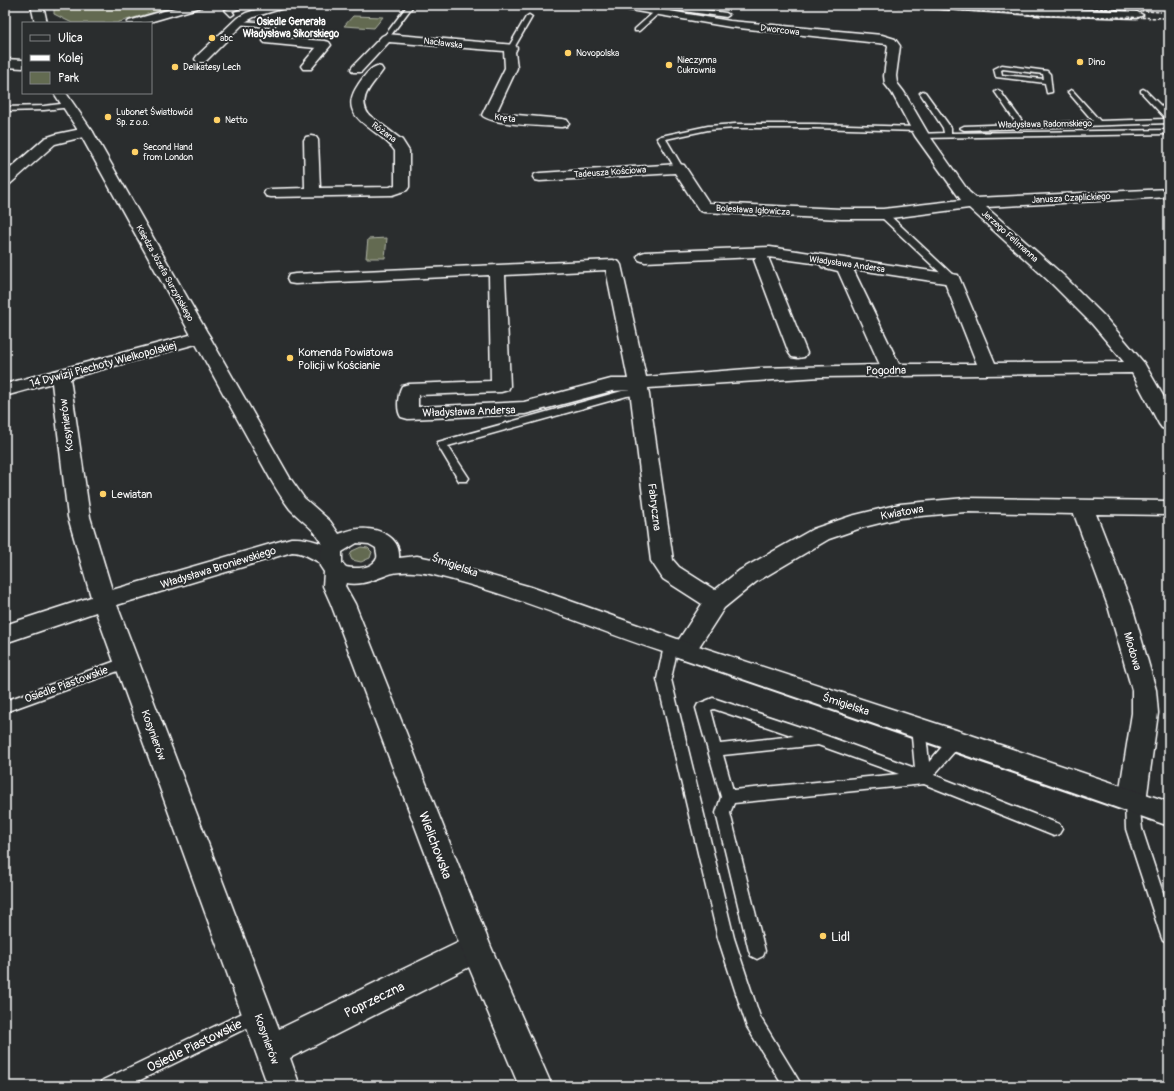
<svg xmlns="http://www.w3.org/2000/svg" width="1174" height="1091" viewBox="0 0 1174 1091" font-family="Pangolin,sans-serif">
<rect width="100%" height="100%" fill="#2a2d2e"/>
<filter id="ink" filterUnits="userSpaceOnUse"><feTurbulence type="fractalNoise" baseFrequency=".025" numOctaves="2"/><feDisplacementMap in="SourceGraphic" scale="8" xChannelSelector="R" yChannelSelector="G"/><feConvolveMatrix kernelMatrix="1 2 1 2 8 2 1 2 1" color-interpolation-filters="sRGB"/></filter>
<g filter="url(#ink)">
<!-- green -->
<g fill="#636b51" stroke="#b1b5a8">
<polygon points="54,5 179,5 116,23 72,23 54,14"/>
<polygon points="353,16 383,17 374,28 344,26"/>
<polygon points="387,238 385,258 366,258 368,239"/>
<polygon points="361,547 368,548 372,552 370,558 361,562 352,560 350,556 352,551"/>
</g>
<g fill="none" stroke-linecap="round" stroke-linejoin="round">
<!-- lane casing -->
<g stroke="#fff" stroke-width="3">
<g id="lane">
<polygon points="239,5 249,5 232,11 234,14 231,16 225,10"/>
<polygon points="653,5 669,5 726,13 729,15 726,17 656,7"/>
<polygon points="716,5 731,5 732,6 729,8"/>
<polygon points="407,6 412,7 388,39 384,39 383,38"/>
<polygon points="653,13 658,14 639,31 635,31 635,29"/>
<polygon points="529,15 532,17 514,48 509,49 508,48 526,17"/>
<polygon points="237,21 272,23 275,25 272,27 235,24 235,22"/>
<path d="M1002,65L1047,71L1050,74L1052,92L1047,93L1045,83L996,77L994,69ZM1003,69L1043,74L1044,79L1002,75L1001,70Z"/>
<polygon points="1143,89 1145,90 1169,114 1169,123 964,130 960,128 964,126 1017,124 995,92 998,90 1000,91 1024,124 1093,121 1068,92 1071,90 1073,91 1100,121 1166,119 1141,92 1141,90"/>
<polygon points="923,91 925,92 951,128 951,133 1169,130 1169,134 922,138 919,138 919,134 944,133 943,128 920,93"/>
<polygon points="69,103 73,105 72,107 44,110 5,111 5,107 44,106"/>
<polygon points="735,124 814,124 918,127 922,129 918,131 814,128 735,128 708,130 666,139 683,168 679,170 675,168 657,138 661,136 708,126"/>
<polygon points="880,212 886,212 955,277 957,279 955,281 949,281 880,216 879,214"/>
<polygon points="640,389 644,390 645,392 644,394 627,396 448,446 469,478 467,481 459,481 437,444 438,442 622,391"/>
<polygon points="671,641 676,643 678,646 671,679 734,938 760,1017 802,1086 783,1086 747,1027 718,938 657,679 664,646 666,643"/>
<polygon points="127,657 132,658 134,662 132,666 5,712 5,701"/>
<path d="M713,698L824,735L915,768L911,727L913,723L918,721L923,723L925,727L929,762L951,736L956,734L961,736L963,740L961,744L934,775L1059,824L1062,829L1059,834L1054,836L924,784L734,803L730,813L765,951L763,956L757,959L751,956L749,951L716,813L721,797L696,708L698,704ZM714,709L794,736L720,744L711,710ZM818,745L899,774L733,790L723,755Z"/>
<polygon points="1132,795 1137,797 1139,801 1142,829 1169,911 1169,944 1163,941 1161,936 1126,829 1125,801 1127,797"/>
<polygon points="257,1006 263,1008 266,1014 263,1020 128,1086 100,1086 103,1080"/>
</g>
</g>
<!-- street casing -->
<g stroke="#fff" stroke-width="3">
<g id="street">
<polygon points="185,5 203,5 201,7 146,23 127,23 129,21"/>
<polygon points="271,5 289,5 287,7 254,17 245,22 205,62 197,62 195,59 197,56 237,18 246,13"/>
<path d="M610,5H633L730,21L882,35L895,39L900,46L896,76L897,83L904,92L929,135L969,192L976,198L1169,189V197L986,207L1063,275L1104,316L1144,363L1169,406V430L1162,428L1159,424L1132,373L821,377L648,388L673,560L679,567L715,590L740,570L813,529L851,516L900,504L965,498L1169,501V515L1096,514L1132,606L1156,690L1158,713L1146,801L1142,809L1132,812L1122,809L1118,801L1132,713V690L1108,606L1074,514L965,512L900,518L864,527L829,539L756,582L724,608L693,656L684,659L675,656L672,650L702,604L663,579L651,561L630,390L612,391L525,414L408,419L401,417C396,410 398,393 402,386L409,384L491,381L489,275L295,284L289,283L287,279L289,275L295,274L613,260L619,262L621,265L646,377L760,368L880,365L838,271L822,267L820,264L768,257L807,353L804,357L798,358L792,357L789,353L754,260L756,257L645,262L639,260L637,257L639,254L645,252L770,247L958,275L995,363L1124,362L1092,324L1051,283L969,208L883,219H841L704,212L699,210L675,173L540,181L535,180L533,177L535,174L540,173L679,164L684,165L709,203L841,209H883L961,200L915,136L892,93L885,84L884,76L888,46L887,44L730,27L612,7ZM853,269L945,283L977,364H899ZM606,270L628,379H611L524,402L418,407V395L501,392L508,390L510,386L505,275Z"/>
<polygon points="923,5 981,5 1137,12 1143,15 1137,18 1039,15 929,8"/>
<path d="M386,34L515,45L517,48L515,52L517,68L496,113L562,119L567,120L569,123L567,126L562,127C548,126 489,125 482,115L505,68L504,51L389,42L361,72H353L351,69L353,66L382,36Z"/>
<polygon points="269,37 325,41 329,42 331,45 311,69 303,69 301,66 316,48 265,43 263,41 265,39"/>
<path d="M377,66L381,67L383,70C374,84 356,97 369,115L402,140L409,151V187L407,190L392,195L271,197L266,196L264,193L266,190L271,189L305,188L304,140L306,137L311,136L316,137L318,140L320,188L390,187L395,185V151C381,128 334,120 358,85C362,79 369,68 377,66Z"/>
<polygon points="86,128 91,129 93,132 91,135 55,144 10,184 5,185 5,173 45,138 57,134"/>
<path d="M201,332L207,333L210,337L207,341L70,378L90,517L112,590L291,538C308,537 332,544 341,559L338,564C320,570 311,552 292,552L117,605L279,1029L476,934L487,938L491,948L487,958L290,1058L300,1086H268L96,612L5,643V625L91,597L68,517L52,383L5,396V384Z"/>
</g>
</g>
<!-- secondary casing -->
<g stroke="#fff" stroke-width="3">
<g id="secondary">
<polygon points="31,5 43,5 47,23 35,23"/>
<polygon points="5,59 23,60 23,68 5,67"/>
<path d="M54,93H66L93,132L290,478L304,498L330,521L339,534C345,532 352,529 358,529C377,527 401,536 399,558L417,556L432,559L531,587L680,640L956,730L1169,802V826C1002,767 834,710 666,653C587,627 511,593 430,574C419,572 398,570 387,575C373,580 361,586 346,583L345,586L355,604L491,947L552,1086H519L461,948L331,604L323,586L324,572L320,566L319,555L323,547C316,528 303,523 290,509C283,500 277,490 271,480L79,132ZM357,543L369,544L376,548C376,551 378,555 377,558C373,569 355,569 346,567L342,563V552Z"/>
</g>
</g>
<!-- lane -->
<use href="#lane" fill="#2a2d2e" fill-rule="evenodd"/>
<!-- street -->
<use href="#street" fill="#2a2d2e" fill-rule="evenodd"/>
<!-- secondary -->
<use href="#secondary" fill="#2a2d2e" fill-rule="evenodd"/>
<!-- rail -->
<g stroke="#fff" stroke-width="1.5" stroke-dasharray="3.5 1.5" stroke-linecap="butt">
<polyline points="872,5 1050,16 1169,18"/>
<polyline points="1045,5 1161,12"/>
<polyline points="1143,5 1169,7"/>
</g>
</g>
</g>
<!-- markers -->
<g fill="#ffd166" stroke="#2a2d2e" stroke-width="1.5">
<circle cx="212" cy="38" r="4"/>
<circle cx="568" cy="53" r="4"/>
<circle cx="1080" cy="62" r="4"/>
<circle cx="669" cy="65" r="4"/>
<circle cx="175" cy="67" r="4"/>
<circle cx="108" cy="117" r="4"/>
<circle cx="217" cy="120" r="4"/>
<circle cx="135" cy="152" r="4"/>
<circle cx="290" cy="358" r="4"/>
<circle cx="103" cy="494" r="4"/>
<circle cx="823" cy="936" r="4"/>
</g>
<g text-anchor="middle" stroke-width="4" stroke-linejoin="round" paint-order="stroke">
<!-- far-street labels -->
<g font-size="9" fill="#fff" stroke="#2a2d2e">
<text transform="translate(780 30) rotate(7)" y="3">Dworcowa</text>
<text transform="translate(443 43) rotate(7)" y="3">Nacławska</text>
<text transform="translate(505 118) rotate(8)" y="3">Kręta</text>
<text transform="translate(1045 124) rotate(-1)" y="3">Władysława Radomskiego</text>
<text transform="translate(384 132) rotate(36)" y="3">Różana</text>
<text transform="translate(610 172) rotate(-4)" y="3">Tadeusza Kościowa</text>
<text transform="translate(1071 198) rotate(-3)" y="3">Janusza Czaplickiego</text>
<text transform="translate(753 210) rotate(3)" y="3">Bolesława Igłowicza</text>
<text transform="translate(1010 236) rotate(42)" y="3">Jerzego Fellmanna</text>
<text transform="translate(847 264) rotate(8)" y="3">Władysława Andersa</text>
<text transform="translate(165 273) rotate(61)" y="3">Księdza Józefa Surzyńskiego</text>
</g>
<!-- far-poi labels -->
<g font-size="9" fill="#fff" stroke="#2a2d2e" text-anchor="start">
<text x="220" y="41">abc</text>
<text x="576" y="56">Novopolska</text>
<text x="677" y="63">Nieczynna<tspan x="677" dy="10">Cukrownia</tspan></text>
<text x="1088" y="65">Dino</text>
<text x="183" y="70">Delikatesy Lech</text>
<text x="116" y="115">Lubonet Światłowód<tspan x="116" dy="10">Sp. z o.o.</tspan></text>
<text x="225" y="123">Netto</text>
<text x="143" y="150">Second Hand<tspan x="143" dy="10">from London</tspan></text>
</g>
<!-- far-neighbourhood labels -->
<g font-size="10" font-weight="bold" fill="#fff" stroke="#2a2d2e">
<text x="291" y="25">Osiedle Generała<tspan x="291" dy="12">Władysława Sikorskiego</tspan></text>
</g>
<!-- poi labels -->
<g font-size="11" fill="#fff" stroke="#2a2d2e" text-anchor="start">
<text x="298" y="356">Komenda Powiatowa<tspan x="298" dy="13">Policji w Kościanie</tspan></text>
<text x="111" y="498">Lewiatan</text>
</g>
<!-- street labels -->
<g font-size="11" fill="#fff" stroke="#2a2d2e">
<text transform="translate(103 364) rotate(-15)" y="4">14 Dywizji Piechoty Wielkopolskiej</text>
<text transform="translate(886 370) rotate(-1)" y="4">Pogodna</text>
<text transform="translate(469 411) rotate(-2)" y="4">Władysława Andersa</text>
<text transform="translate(66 425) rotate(-97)" y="4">Kosynierów</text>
<text transform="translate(655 507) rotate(83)" y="4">Fabryczna</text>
<text transform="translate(902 512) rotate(-10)" y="4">Kwiatowa</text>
<text transform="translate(455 565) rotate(20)" y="4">Śmigielska</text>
<text transform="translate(218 567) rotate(-17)" y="4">Władysława Broniewskiego</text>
<text transform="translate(1133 651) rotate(74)" y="4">Miodowa</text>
<text transform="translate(66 684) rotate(-20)" y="4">Osiedle Piastowskie</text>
<text transform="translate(846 704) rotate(18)" y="4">Śmigielska</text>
<text transform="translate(154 735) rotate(70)" y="4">Kosynierów</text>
<text transform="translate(267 1039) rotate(70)" y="4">Kosynierów</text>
</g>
<!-- near-street labels -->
<g font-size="13" fill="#fff" stroke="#2a2d2e">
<text transform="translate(436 845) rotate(69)" y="5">Wielichowska</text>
<text transform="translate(374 999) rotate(-26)" y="5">Poprzeczna</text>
<text transform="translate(194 1045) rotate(-26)" y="5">Osiedle Piastowskie</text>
</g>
<!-- near-poi labels -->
<g font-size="13" fill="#fff" stroke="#2a2d2e" text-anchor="start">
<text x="831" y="941">Lidl</text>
</g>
</g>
<!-- margin -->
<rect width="1174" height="1091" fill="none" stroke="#2a2d2e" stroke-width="20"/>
<rect x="10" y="10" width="1154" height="1071" fill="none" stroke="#fff" stroke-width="1.5" filter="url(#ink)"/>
<!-- legend -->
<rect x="22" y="22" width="130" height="72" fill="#2a2d2e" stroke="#7f8182"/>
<rect x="30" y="35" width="20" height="6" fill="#2a2d2e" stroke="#7f8182"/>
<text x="58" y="42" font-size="12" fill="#ffffff">Ulica</text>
<rect x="30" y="55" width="20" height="6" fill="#ffffff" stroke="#7f8182"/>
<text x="58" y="62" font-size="12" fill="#ffffff">Kolej</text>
<rect x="30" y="72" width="20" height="12" fill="#636b51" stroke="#7f8182"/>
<text x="58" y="82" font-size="12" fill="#ffffff">Park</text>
</svg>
